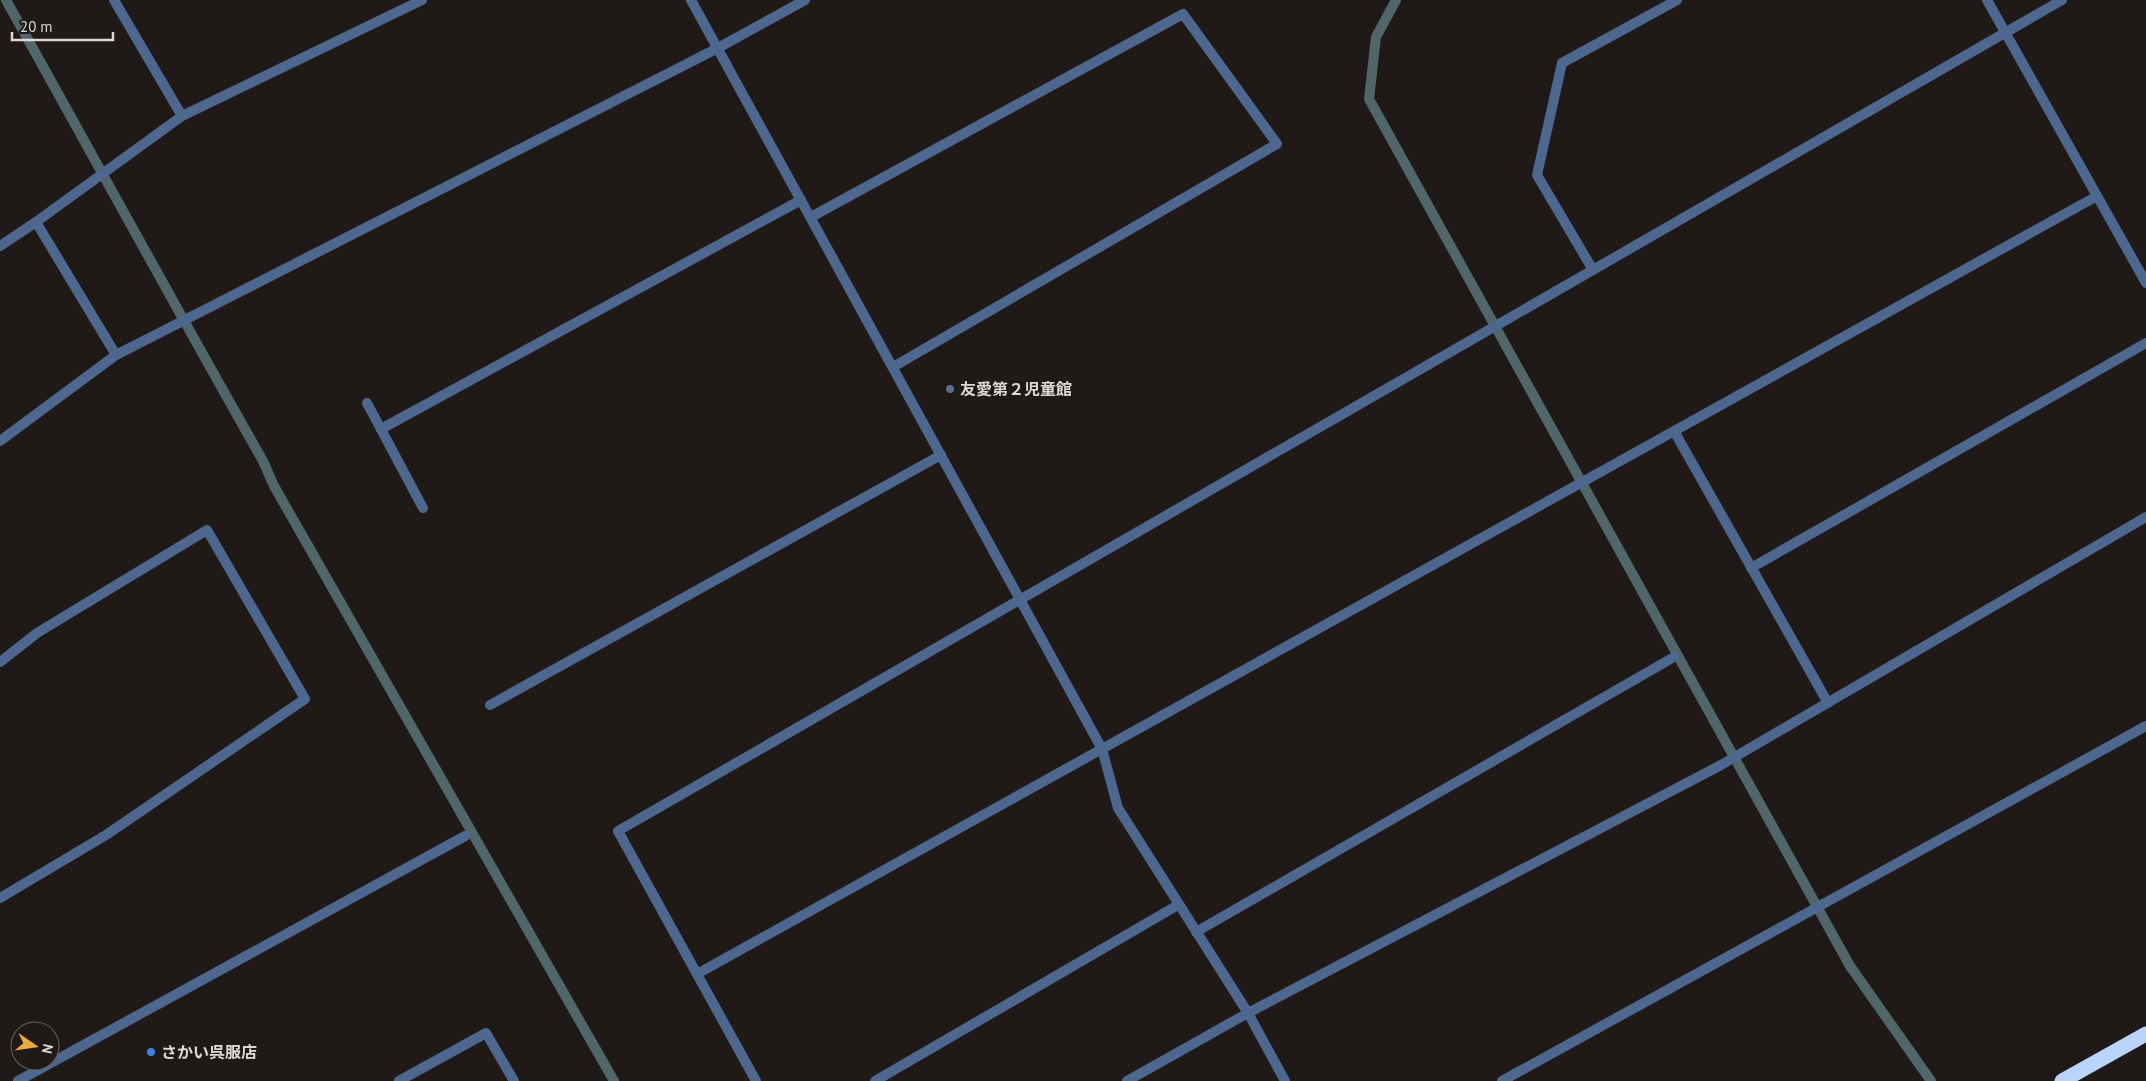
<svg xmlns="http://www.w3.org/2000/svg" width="2146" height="1081" viewBox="0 0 2146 1081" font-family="'PT Sans','Noto Sans JP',sans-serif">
<rect width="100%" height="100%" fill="#1f1a17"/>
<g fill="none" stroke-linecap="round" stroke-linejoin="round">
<!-- stream -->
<g stroke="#51666a" stroke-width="10">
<path d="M6,0C92,154 176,308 263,461L274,486L614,1081"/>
<polyline points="1396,0 1376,37 1369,99 1850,966 1931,1081"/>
</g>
<!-- street -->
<g stroke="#4d678f" stroke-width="10">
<polyline points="114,0 182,116"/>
<polyline points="691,0 1102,749 1118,808 1248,1013 1285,1081"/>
<polyline points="1987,0 2146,283"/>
<polyline points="811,217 1183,14 1277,144 893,367"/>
<polyline points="36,222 182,116 422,0"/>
<polyline points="0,246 36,222 116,355"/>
<polyline points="1593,270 1537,175 1562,63 1677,0"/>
<polyline points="367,403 423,508"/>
<polyline points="381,429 801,200"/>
<polyline points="1674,431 1828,703"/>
<polyline points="0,441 116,355 718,48 805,0"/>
<polyline points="1751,568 2146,343"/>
<polyline points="0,662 37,633 207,530 305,699 106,835 0,898"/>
<polyline points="490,705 941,455"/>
<polyline points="1196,932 1674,657"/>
<polyline points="697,974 2097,196"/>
<polyline points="18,1081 465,836"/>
<polyline points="399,1081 486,1033 514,1081"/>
<polyline points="756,1081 618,831 2062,0"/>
<polyline points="875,1081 1178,905"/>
<polyline points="1127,1081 1248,1013 1721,765 2146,517"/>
<polyline points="1502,1081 2146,726"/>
</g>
<!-- highway -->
<polyline stroke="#bad4fc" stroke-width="15" points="2062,1081 2146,1034"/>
</g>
<!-- markers -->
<circle fill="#5c6f8a" stroke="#1f1a17" stroke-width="2" cx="950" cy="389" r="5"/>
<circle fill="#3f7fe0" stroke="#1f1a17" stroke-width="2" cx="151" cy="1052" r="5"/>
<g text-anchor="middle" stroke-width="5" stroke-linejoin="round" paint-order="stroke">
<!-- poi labels -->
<g font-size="16" font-weight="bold" fill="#dcd9d6" stroke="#1f1a17" text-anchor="start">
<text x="960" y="395">友愛第２児童館</text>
<text x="161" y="1058">さかい呉服店</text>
</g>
</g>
<!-- north arrow -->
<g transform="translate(35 1046) rotate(103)"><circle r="24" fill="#1f1a17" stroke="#6b6663"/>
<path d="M0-4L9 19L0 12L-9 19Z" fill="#eca93a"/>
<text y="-8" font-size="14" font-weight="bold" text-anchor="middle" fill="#dcd9d6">N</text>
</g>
<!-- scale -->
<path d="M12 32v8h101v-8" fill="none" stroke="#dcd9d6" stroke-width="2.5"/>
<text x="20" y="32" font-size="15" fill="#dcd9d6" stroke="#1f1a17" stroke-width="4" paint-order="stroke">20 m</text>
</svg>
